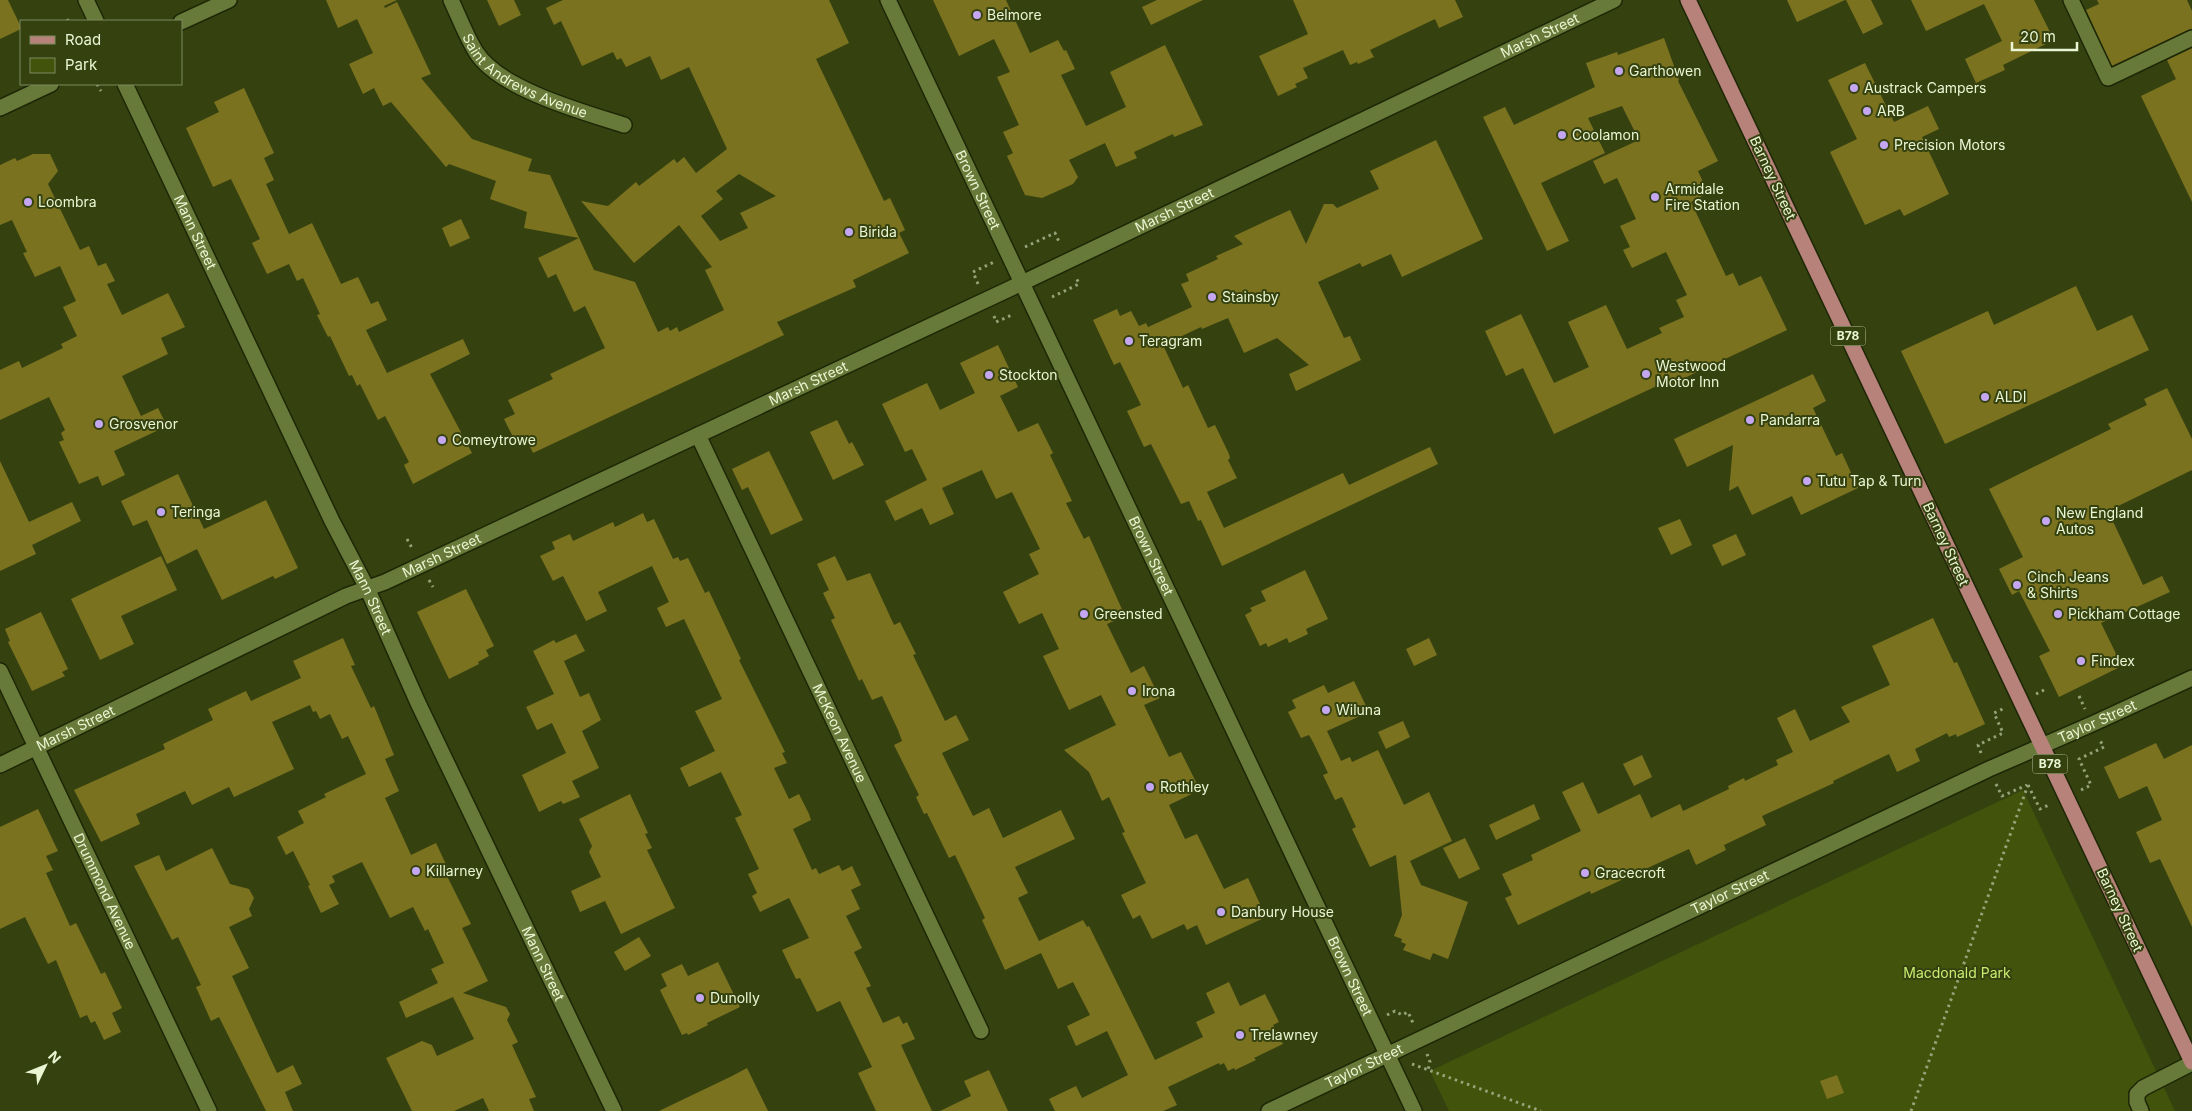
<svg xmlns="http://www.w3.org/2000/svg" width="2192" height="1111" viewBox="0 0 2192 1111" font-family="Inter,sans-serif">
<rect width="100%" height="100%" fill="#354210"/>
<!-- green -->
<polygon fill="#42530b" points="2023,790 2175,1111 1449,1111 1430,1071"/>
<!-- building -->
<g fill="#7b7220" fill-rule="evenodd">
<polygon points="0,0 8,0 21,27 21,29 0,39"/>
<path d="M326,0H397L384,6L385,8L397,2L431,74L421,78L472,139L532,159L528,171L550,175L594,270L635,282L658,332L668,327L670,331L677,327L679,332L724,310L705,270L712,267L679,225L634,263L581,201L608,206L636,182L639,186L674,159L677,163L684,157L696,173L727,149L689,67L661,80L650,56L626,67L621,58L617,60L613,52L582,66L561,21L554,25L546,8L563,0H829L849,43L816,59L884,201L890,198L905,230L899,233L909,253L853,280L856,287L777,322L784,335L533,453L526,438L516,443L504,419L515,414L508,400L553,379L550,374L605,348L585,306L574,312L556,274L548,278L538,258L579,238L524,228L527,212L490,199L496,181L449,164L446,167L391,102L383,106L374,88L363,94L349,64L373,53L357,19L338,28ZM739,174L776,196L740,213L748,228L720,241L701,216L723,199L716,191Z"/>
<polygon points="487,0 514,0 521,15 499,26"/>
<polygon points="933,0 1006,0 1030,53 1058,40 1064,51 1066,50 1075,69 1061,75 1086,126 1126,107 1110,72 1165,45 1203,125 1174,137 1173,134 1134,152 1137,158 1116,167 1105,143 1069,160 1078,177 1073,184 1042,198 1025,195 1007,156 1013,153 1003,132 1019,125 997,77 1010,72 994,39 959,56"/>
<polygon points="1157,0 1203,0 1151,25 1142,7"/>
<polygon points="1293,0 1455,0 1463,17 1439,28 1435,19 1370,50 1374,57 1358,64 1357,62 1350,65 1343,50 1303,68 1308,78 1295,84 1297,87 1278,96 1259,56 1308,34"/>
<polygon points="1787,0 1845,0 1797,22"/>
<polygon points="1846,0 1871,0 1883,24 1863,34"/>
<polygon points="1911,0 2034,0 2054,40 2003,65 2005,70 1976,83 1965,59 2002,41 1984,4 1926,31"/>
<polygon points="2097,0 2187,0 2192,11 2192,29 2112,66 2086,10 2099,4"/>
<polygon points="1664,38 1679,80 1678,81 1718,161 1698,171 1708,193 1691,202 1726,276 1733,273 1739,286 1761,276 1787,330 1663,388 1661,384 1554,434 1523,368 1506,376 1485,331 1521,314 1554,383 1589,367 1568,322 1606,305 1627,349 1662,333 1659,328 1684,317 1676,300 1687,295 1666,252 1632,268 1623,250 1630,247 1620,226 1636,219 1617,178 1604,184 1593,161 1639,140 1622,106 1588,118 1605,153 1541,183 1569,241 1547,251 1483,117 1505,107 1514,125 1595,87 1586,63 1617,52 1618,55"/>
<polygon points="2192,48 2192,202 2141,96 2176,79 2183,94 2167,60"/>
<polygon points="1865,63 1894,122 1928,106 1939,129 1922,137 1949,194 1904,216 1900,209 1865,225 1830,152 1857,139 1828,80"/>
<polygon points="244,88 274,153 264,158 274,180 266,184 289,234 312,223 341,284 358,277 371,304 378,301 387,320 366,330 387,373 463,339 470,354 430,374 472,453 413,484 404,465 409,462 385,416 378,420 360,384 357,386 352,375 349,376 330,336 328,337 317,315 320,314 303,278 297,281 289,264 267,274 252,243 260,239 231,179 213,187 186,128 219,112 214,102"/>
<polygon points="1436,140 1483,239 1402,277 1391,254 1362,267 1360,263 1318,282 1344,338 1350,336 1361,360 1296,391 1289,374 1309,365 1277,338 1244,353 1228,318 1202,329 1201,327 1163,345 1183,388 1188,385 1208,428 1215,425 1229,454 1230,458 1228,460 1237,478 1207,492 1224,528 1343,473 1349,485 1430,447 1438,464 1222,566 1201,520 1198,521 1189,501 1181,504 1151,444 1144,447 1127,411 1141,405 1120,362 1114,365 1093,320 1117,309 1120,316 1131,311 1139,326 1146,323 1148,327 1192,307 1181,284 1189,281 1186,274 1218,259 1216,256 1243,244 1234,236 1290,210 1306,244 1324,204 1333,204 1337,208 1379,189 1370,171"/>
<polygon points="33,154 50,154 58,171 48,184 80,250 89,246 98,266 106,263 115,281 107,284 122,315 168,293 185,327 161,338 168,354 122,376 141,416 158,408 167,426 114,451 125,475 102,486 98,476 79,484 59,442 64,440 61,433 65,430 49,397 0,420 0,370 19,361 22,368 63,348 61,344 77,336 63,307 76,301 60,266 35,277 23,253 27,252 12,220 0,225 0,165 15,158 17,161"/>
<polygon points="461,219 470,238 450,247 442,228"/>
<polygon points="2076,286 2097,331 2132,315 2149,350 1945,444 1901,351 1988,311 1994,325"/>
<polygon points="998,345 1018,387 1000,396 1018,432 1038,423 1053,453 1050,455 1072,501 1066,503 1084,539 1089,536 1125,616 1107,624 1131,673 1144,666 1160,698 1144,705 1169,757 1181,752 1200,790 1169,805 1185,839 1197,834 1224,889 1248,878 1266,917 1206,945 1197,925 1187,930 1184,924 1152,939 1140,915 1133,919 1121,895 1146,883 1122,833 1125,832 1109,797 1102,801 1089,772 1064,750 1116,725 1101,695 1069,710 1043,656 1059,649 1042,613 1019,624 1003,592 1039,574 1029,554 1040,549 1012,492 996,499 982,470 942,488 954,514 930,525 922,508 895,521 885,501 927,480 912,449 905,452 882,404 927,383 940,410 975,393 960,363"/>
<polygon points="1813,374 1826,401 1813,408 1836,456 1842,453 1858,488 1801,515 1792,496 1752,515 1738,486 1729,491 1733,445 1687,467 1674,439"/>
<polygon points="2167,388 2192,439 2192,470 2108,511 2143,585 2162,576 2170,592 2101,623 2122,666 2059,697 2039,656 2050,651 2019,591 2012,595 1999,569 2023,557 1989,489 2111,429 2108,424 2147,405 2144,399"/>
<polygon points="837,420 849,444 852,442 864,465 833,480 810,432"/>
<polygon points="769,451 803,520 771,535 748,487 742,490 732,469"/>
<polygon points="0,461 29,522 72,502 81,521 32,545 36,554 0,571"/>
<polygon points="178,474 204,529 266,500 298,568 275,579 273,576 222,600 197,549 167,564 147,520 133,526 121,501"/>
<polygon points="643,513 647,522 654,519 673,559 678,557 680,561 688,558 705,593 709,591 741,659 739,660 785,752 782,753 787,763 774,768 789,799 799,794 809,814 811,820 793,829 812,870 816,868 819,874 839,865 842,871 852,866 861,885 851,890 860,909 846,916 862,948 854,952 871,986 866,988 883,1023 899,1016 903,1024 907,1022 915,1039 901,1045 932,1111 876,1111 858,1073 872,1067 840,1001 817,1012 800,978 796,979 782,950 809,938 789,898 760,912 752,896 757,893 748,874 759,869 735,818 742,815 721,772 689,787 680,768 715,751 695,711 722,699 684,619 666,627 657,608 669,602 652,566 598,592 607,611 586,621 563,576 553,581 540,556 555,549 552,542 570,534 573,541 613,522 615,527"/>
<polygon points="1680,519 1692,545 1671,555 1658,528"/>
<polygon points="1736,534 1746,555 1722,566 1712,545"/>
<polygon points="161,556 177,590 121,616 134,644 100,660 71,599"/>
<polygon points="835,556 847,581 870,573 894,625 900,622 916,654 913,655 945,721 956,715 969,740 942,753 973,816 989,808 1003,838 1061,810 1075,839 1015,867 1028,893 1018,898 1039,941 1083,920 1087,927 1089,926 1155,1060 1203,1037 1196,1022 1215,1013 1206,993 1229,982 1240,1006 1265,994 1279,1022 1273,1025 1283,1044 1254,1058 1256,1060 1235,1070 1234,1068 1228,1071 1224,1063 1220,1065 1219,1063 1168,1087 1177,1105 1163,1111 1055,1111 1049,1099 1076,1086 1082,1098 1128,1075 1107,1031 1076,1046 1067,1026 1090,1015 1073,982 1058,989 1041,953 1005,970 982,920 985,918 955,855 949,858 927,813 924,814 916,797 919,795 894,745 902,741 898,730 882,696 872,700 862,679 859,681 831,620 835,618 823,593 829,590 817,564"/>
<polygon points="1305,570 1328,619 1306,629 1308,634 1289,643 1287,638 1268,647 1266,643 1260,646 1245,615 1252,611 1250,608 1266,601 1261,591"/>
<polygon points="466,589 494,646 486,650 489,656 478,662 479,664 449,679 417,612"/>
<polygon points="41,612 68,669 62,672 65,676 32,691 8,642 10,641 5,629"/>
<polygon points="1933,618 1954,663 1957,662 1985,724 1957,737 1956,734 1949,737 1947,733 1915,749 1920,761 1897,772 1889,754 1833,781 1834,783 1762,816 1766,825 1724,845 1726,850 1696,865 1689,849 1591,894 1590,891 1518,925 1505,898 1512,895 1502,874 1533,860 1531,855 1581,831 1562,792 1583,782 1598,814 1640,794 1651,818 1680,804 1683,811 1729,789 1728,786 1744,778 1745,781 1778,765 1776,760 1793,752 1777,718 1795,709 1810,741 1850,722 1841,707 1890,685 1872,646"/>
<polygon points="576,634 585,651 564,661 580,697 589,693 601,720 582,731 599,768 572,781 580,797 563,804 561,801 539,812 522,775 566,753 552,723 537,730 526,707 554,694 533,651 554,640 556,643"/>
<polygon points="343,638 355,665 351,666 371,708 374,706 394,755 385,759 399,791 385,798 411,855 436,843 451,875 447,876 471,924 462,928 488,981 463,993 506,1007 510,1014 507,1020 518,1042 512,1045 536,1097 529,1099 534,1111 489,1111 483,1098 454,1111 412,1111 386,1058 422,1041 432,1045 437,1056 474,1039 453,997 406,1018 399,1002 438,983 431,969 444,963 428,929 425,931 413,907 390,918 362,862 332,876 335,882 329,885 339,904 321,913 308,886 310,885 293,851 286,855 277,837 304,823 298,811 326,797 324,794 366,774 348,736 342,739 330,714 320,719 316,711 313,712 310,705 272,722 294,769 234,797 229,787 192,805 185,791 136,814 140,824 101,842 74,790 165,749 163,744 213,720 208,709 246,691 251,701 301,678 293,661"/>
<polygon points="1429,638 1437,655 1414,666 1406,649"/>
<polygon points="1354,681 1369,712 1327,731 1341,761 1350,757 1352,762 1378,750 1404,805 1429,792 1452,841 1410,861 1421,885 1468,902 1448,959 1433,953 1430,960 1403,950 1406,944 1401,942 1402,939 1394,936 1402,915 1396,855 1370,867 1352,829 1356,827 1342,797 1335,800 1323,775 1328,773 1313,742 1309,735 1301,738 1288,712 1296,708 1292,700 1324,685 1328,693"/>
<polygon points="1403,721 1410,737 1386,749 1378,732"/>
<polygon points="2156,743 2164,759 2192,745 2192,927 2160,859 2150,863 2136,832 2162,820 2147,786 2119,799 2104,767"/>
<polygon points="1642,755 1652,777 1634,786 1623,764"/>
<polygon points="630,794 648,833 645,834 652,848 647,850 675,908 621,934 605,901 580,912 571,891 601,877 589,852 592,846 579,819"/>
<polygon points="1534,804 1540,819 1496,840 1489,825"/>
<polygon points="38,809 58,851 46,856 53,870 46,873 70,926 76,923 101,974 105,972 122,1008 112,1013 121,1032 104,1040 95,1021 91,1023 87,1015 80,1018 56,960 48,964 25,917 0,929 0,827"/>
<polygon points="1465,838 1480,869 1459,879 1443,848"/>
<polygon points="212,848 230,884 249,889 254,898 249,909 252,916 229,927 249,968 232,976 277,1073 293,1065 302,1084 285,1092 293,1111 266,1111 219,1017 211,1021 196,987 201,985 178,937 172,940 134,866 159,855 166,871"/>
<polygon points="639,937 651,956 625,971 614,952"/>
<polygon points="718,962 740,1007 707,1023 708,1025 688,1035 687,1033 682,1035 660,990 667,986 661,974 682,964 688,976"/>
<polygon points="747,1068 768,1111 659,1111 732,1076"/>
<polygon points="989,1070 1008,1111 940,1111 971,1096 964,1081"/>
<polygon points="1837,1075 1844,1093 1827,1099 1820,1081"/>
</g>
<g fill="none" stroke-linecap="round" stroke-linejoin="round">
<!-- minor casing -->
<g stroke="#1e2705" stroke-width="18">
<g id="minor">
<polyline points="86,0 96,21"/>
<path id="s1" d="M451,0C459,17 466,36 476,52C499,89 583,112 624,125"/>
<path id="s2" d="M888,0L1414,1111"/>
<polyline points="2071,0 2108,78 2192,38"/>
<polyline points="181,22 229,0"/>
<path id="s3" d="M125,84L332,521L367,588L418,703L614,1111"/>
<polyline points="0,108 51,84"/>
<path id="s4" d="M698,435L981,1031"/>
<path id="s5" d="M0,671L209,1111"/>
<path id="s6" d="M0,765L346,596L385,582L1022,283L1614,0"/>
<path id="s7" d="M1269,1111L1989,769L2092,724L2192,678"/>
<polyline points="2141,1111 2137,1102 2137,1094 2143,1088 2192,1063"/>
</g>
</g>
<!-- major casing -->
<g stroke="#1e2705" stroke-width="18">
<polyline id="major" points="1688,0 2192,1062"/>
</g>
<!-- path -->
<g stroke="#96a278" stroke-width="3" stroke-dasharray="2.5 4" stroke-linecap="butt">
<polyline points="67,19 68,21"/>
<polyline points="97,84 101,91"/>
<polyline points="1025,247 1055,233 1060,244"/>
<polyline points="978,284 973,272 994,262"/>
<polyline points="1052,297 1079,284 1076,277"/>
<polyline points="994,316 996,322 1012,315"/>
<polyline points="407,539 412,548"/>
<polyline points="429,580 433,587"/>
<polyline points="2036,694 2046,689"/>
<polyline points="2079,696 2085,709"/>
<polyline points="1981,753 1978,745 2003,733 1994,713 2005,708"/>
<polyline points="1996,784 2002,796 2027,785"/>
<polyline points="2028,785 2040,809 2051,804"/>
<polyline points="2081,790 2091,785 2079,759 2104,747 2099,739"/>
<polyline points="1387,1015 1395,1011 1402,1015 1408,1012 1413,1023"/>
<polyline points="1427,1054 1430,1062 1428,1070"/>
<polyline points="1412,1064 1541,1111"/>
<polyline points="1911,1111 2028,785"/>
</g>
<!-- minor -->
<use href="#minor" stroke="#677a39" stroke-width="15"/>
<!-- major -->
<use href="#major" stroke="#b68279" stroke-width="15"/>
</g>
<!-- markers -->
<g fill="#c5a7f1" stroke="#354210" stroke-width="2">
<circle cx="977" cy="15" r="5"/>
<circle cx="1619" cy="71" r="5"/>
<circle cx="1854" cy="88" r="5"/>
<circle cx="1867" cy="111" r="5"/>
<circle cx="1562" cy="135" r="5"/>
<circle cx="1884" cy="145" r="5"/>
<circle cx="1655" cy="197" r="5"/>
<circle cx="28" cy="202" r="5"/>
<circle cx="849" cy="232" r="5"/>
<circle cx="1212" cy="297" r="5"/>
<circle cx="1129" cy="341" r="5"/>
<circle cx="1646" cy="374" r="5"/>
<circle cx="989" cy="375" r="5"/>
<circle cx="1985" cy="397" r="5"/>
<circle cx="1750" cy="420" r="5"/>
<circle cx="99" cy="424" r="5"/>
<circle cx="442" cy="440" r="5"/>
<circle cx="1807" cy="481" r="5"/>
<circle cx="161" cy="512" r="5"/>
<circle cx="2046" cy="521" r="5"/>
<circle cx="2017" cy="585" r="5"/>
<circle cx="1084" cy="614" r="5"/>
<circle cx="2058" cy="614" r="5"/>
<circle cx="2081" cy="661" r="5"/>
<circle cx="1132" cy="691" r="5"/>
<circle cx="1326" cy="710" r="5"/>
<circle cx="1150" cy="787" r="5"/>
<circle cx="416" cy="871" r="5"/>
<circle cx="1585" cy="873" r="5"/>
<circle cx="1221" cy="912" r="5"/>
<circle cx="700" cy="998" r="5"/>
<circle cx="1240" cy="1035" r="5"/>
</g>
<g text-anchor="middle" stroke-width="4" stroke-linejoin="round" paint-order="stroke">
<!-- shield labels -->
<g fill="#354210" stroke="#b4c098" stroke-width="1">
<rect x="1830.5" y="326.5" width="35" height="19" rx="4"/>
<rect x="2032.5" y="754.5" width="35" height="19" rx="4"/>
</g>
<g font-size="12" font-weight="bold" fill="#eaf6d3">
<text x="1848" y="340">B78</text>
<text x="2050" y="768">B78</text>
</g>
<!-- poi labels -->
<g font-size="14" fill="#eaf6d3" stroke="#354210" text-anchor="start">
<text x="987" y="20">Belmore</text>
<text x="1629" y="76">Garthowen</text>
<text x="1864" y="93">Austrack Campers</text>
<text x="1877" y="116">ARB</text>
<text x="1572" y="140">Coolamon</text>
<text x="1894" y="150">Precision Motors</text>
<text x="1665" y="194">Armidale<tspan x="1665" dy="16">Fire Station</tspan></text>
<text x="38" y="207">Loombra</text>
<text x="859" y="237">Birida</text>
<text x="1222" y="302">Stainsby</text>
<text x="1139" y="346">Teragram</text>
<text x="1656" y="371">Westwood<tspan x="1656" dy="16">Motor Inn</tspan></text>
<text x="999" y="380">Stockton</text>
<text x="1995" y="402">ALDI</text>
<text x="1760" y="425">Pandarra</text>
<text x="109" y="429">Grosvenor</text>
<text x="452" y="445">Comeytrowe</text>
<text x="1817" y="486">Tutu Tap &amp; Turn</text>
<text x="171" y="517">Teringa</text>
<text x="2056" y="518">New England<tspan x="2056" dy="16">Autos</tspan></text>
<text x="2027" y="582">Cinch Jeans<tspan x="2027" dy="16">&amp; Shirts</tspan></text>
<text x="1094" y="619">Greensted</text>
<text x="2068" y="619">Pickham Cottage</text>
<text x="2091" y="666">Findex</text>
<text x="1142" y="696">Irona</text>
<text x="1336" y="715">Wiluna</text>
<text x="1160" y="792">Rothley</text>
<text x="426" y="876">Killarney</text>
<text x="1595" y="878">Gracecroft</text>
<text x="1231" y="917">Danbury House</text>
<text x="710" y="1003">Dunolly</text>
<text x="1250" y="1040">Trelawney</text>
</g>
<!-- street labels -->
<g font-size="14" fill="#eaf6d3" stroke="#354210">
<text dy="5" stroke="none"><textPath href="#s6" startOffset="1704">Marsh Street</textPath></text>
<text dy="5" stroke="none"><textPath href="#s1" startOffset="112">Saint Andrews Avenue</textPath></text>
<text transform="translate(1773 178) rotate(65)" y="5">Barney Street</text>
<text dy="5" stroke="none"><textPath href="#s2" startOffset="210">Brown Street</textPath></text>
<text dy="5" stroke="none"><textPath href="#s6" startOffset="1299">Marsh Street</textPath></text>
<text dy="5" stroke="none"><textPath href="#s3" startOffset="164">Mann Street</textPath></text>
<text dy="5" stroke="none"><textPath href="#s6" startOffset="894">Marsh Street</textPath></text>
<text transform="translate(1946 544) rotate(65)" y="5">Barney Street</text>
<text dy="5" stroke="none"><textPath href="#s6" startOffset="489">Marsh Street</textPath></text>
<text dy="5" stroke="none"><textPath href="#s2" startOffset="615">Brown Street</textPath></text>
<text dy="5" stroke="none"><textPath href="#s3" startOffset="569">Mann Street</textPath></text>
<text dy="5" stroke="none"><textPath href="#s7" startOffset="915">Taylor Street</textPath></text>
<text dy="5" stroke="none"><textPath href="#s6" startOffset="84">Marsh Street</textPath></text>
<text dy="5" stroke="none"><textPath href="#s4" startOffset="330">McKeon Avenue</textPath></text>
<text dy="5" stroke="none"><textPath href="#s5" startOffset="244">Drummond Avenue</textPath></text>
<text dy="5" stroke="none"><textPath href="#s7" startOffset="510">Taylor Street</textPath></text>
<text transform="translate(2120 910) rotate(65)" y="5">Barney Street</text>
<text dy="5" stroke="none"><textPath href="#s3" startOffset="974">Mann Street</textPath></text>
<text dy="5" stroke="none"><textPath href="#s2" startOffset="1080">Brown Street</textPath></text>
<text dy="5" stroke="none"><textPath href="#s7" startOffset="105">Taylor Street</textPath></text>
</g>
<!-- park labels -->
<g font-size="14" fill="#c8eb70" stroke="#354210">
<text x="1957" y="978">Macdonald Park</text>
</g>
</g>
<!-- legend -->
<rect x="20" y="20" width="162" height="65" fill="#354210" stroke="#7d8a5e"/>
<rect x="30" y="36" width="25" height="8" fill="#b68279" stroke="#7d8a5e"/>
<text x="65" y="45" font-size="15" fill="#eaf6d3">Road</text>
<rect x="30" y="58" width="25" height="15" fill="#42530b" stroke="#7d8a5e"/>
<text x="65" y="70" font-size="15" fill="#eaf6d3">Park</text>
<!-- north arrow -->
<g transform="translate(45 1066) rotate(47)" stroke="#354210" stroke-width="4" paint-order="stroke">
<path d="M0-4L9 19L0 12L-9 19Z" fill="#eaf6d3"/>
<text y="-8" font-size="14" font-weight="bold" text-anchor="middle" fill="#eaf6d3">N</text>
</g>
<!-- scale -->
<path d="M2012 42v8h65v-8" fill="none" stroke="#eaf6d3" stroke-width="2.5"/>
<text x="2020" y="42" font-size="15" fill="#eaf6d3" stroke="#354210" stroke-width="4" paint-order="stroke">20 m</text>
</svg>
